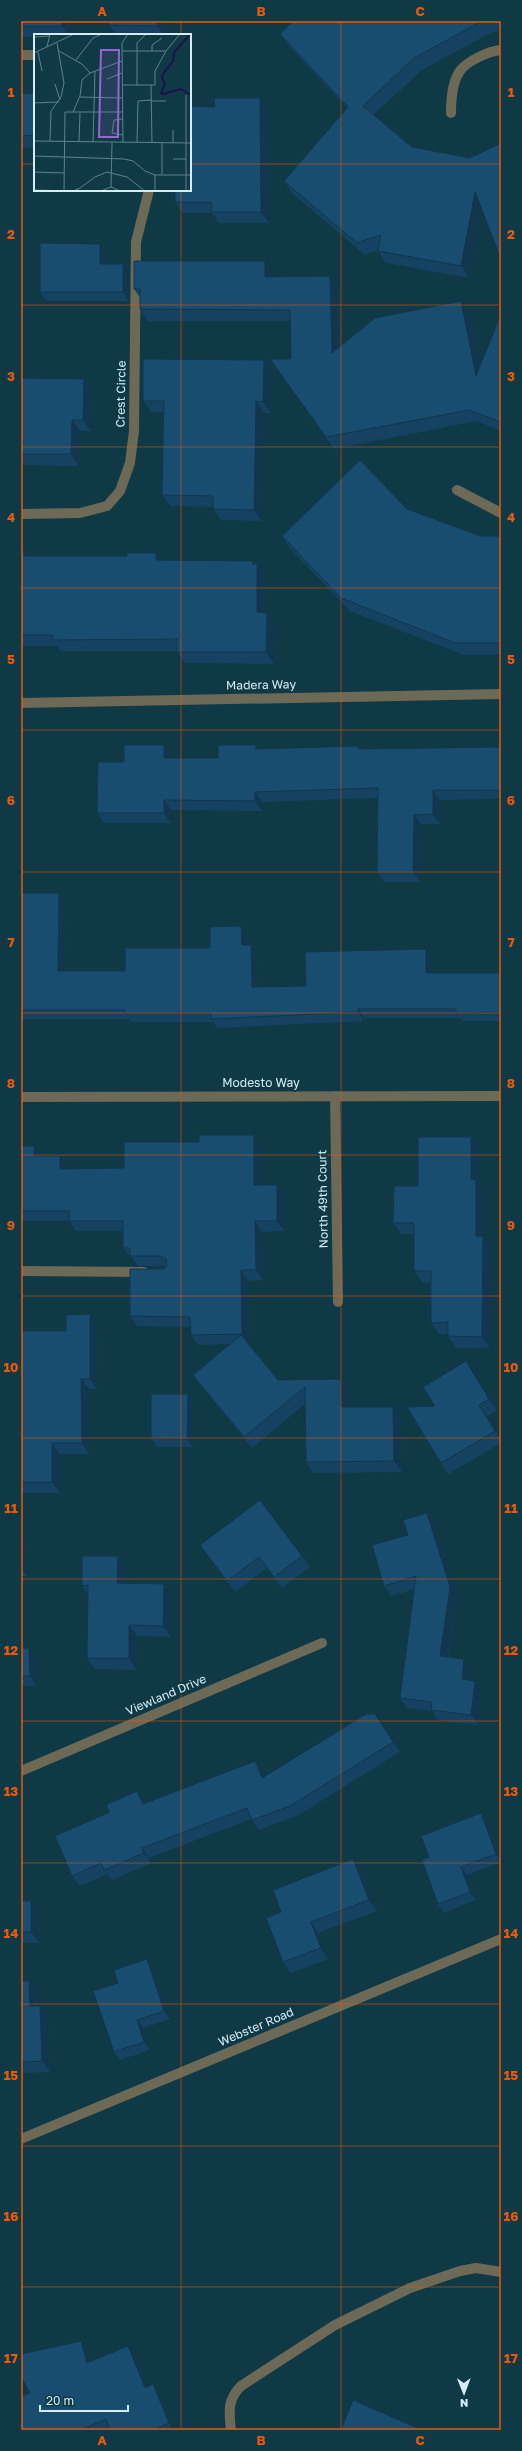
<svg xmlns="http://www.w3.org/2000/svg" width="522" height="2451" viewBox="0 0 522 2451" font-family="'Golos Text',sans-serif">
<rect width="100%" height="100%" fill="#103946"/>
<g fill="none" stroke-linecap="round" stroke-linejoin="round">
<!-- service -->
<g stroke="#6c6a57" stroke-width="10">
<path d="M451,113C451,100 452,82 460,71C467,61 489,51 501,50"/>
<polyline points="457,490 501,513"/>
<polyline points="21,1271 144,1272"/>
<path d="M231,2430C229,2412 227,2400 241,2386L335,2325L410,2288L460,2271L476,2268L501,2272"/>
</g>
<!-- minor -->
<g stroke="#6c6a57" stroke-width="10">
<polyline points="21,55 35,55"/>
<polyline points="21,514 80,513 107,506 120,491 130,463 134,431 136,242 149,190"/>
<polyline points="21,703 501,694"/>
<polyline points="335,1096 338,1302"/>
<polyline points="21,1097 501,1096"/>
<polyline points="21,1771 322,1643"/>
<polyline points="21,2139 501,1939"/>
</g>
</g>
<!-- wall -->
<g fill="#154260">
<polygon points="21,21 69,21 69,35 35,35 35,37 22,37 21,36"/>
<polygon points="109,21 165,21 165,35 116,35 109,25"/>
<polygon points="293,21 501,21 501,31 492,32 422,70 373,115 412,147 470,158 501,143 501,259 482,210 469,278 386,263 378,251 378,250 365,255 292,193 284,181 347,108 288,45 280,34"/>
<polygon points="35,93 35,147 21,148 21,94"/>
<polygon points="260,98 268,109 269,223 219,223 212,213 183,213 175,202 215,107"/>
<polygon points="106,252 106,264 123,264 129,272 129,301 46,301 40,292"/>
<polygon points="265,261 273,273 273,277 330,276 338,287 340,346 469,313 480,366 501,314 501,431 477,421 334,449 270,359 291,359 290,321 148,321 140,309 140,297 134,289"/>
<polygon points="264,360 271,371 271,413 264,413 262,521 221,520 213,509 213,507 170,506 162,495 163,412 151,412 143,401"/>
<polygon points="21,378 84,379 92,390 91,431 80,431 79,466 21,465"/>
<polygon points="407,509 480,536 501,536 501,655 464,655 350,611 290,548 282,536"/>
<polygon points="21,550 24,550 28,556 255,564 257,562 265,573 264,613 275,624 274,664 185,663 177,652 177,651 60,651 57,646 21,646"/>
<polygon points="358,746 360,749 501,747 501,799 439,800 440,824 421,824 420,882 384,882 377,872 378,798 262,802 262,811 171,810 171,823 104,823 97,813 124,762 171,755 171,758 218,758 259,749"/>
<polygon points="21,893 65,902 64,971 125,971 210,948 247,935 248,945 257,954 258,987 306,986 432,958 432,973 501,973 501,1021 463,1021 460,1018 364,1018 364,1021 217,1028 213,1022 132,1022 129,1019 21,1019"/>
<polygon points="254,1135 261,1145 261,1185 277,1185 284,1195 284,1231 262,1232 263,1280 248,1281 249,1344 278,1380 349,1390 349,1407 393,1407 401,1418 402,1472 313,1473 306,1462 305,1404 252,1448 201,1386 193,1375 230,1344 198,1345 191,1335 191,1327 137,1326 130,1316 164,1269 166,1266 138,1266 132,1258 131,1258 123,1248 123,1231 76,1231 69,1221 21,1221 21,1146 41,1156 67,1166 67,1169 124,1168 199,1142"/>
<polygon points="471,1137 479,1148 479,1184 484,1191 484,1237 491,1247 490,1348 456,1348 448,1336 448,1334 439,1334 431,1323 431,1283 422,1282 414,1271 414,1234 401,1234 393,1223 418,1186"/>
<polygon points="90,1314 97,1325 98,1389 89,1389 89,1454 60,1454 60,1493 21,1493 21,1331 66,1331"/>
<polygon points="474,1372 497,1410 487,1416 501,1439 501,1443 448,1474 441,1463 435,1406"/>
<polygon points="188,1394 193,1402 193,1447 157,1447 151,1438"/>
<polygon points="427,1513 434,1523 457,1597 449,1657 471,1669 470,1680 475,1681 482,1691 478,1725 438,1720 432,1711 407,1708 400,1698 415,1589 391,1596 384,1586 408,1535"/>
<polygon points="21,1533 25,1539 27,1576 21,1576"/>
<polygon points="200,1545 302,1556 310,1567 282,1588 267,1568 235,1592"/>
<polygon points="125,1568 125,1584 164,1584 171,1595 171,1637 137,1636 136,1670 95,1669 87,1658 88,1595 82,1586"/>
<polygon points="21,1625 22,1626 22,1648 29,1648 36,1658 36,1686 24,1686 24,1719 21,1719"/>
<polygon points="382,1724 400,1752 297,1816 259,1830 251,1819 149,1858 151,1863 112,1880 107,1874 80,1886 72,1876 110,1812 137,1791 145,1803 255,1761 262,1771 265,1777"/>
<polygon points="481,1813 486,1822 501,1860 501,1862 467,1875 476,1900 444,1913 438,1904 429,1857"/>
<polygon points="21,1851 22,1901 38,1912 39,1943 21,1943"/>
<polygon points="353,1859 361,1870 377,1911 318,1933 328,1959 291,1973 283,1962 281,1912"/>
<polygon points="152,1967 170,2019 143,2028 150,2050 120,2060 114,2052 118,1983"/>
<polygon points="21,1981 37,1992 38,2006 48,2017 50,2072 21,2073"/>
<polygon points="128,2346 133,2354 147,2387 158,2393 174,2430 110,2430 109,2428 105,2430 21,2430 30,2393 87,2349 90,2361"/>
</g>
<!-- shaded-wall -->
<g fill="#11364e">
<polygon points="62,21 69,21 69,35 68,35 62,26"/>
<polygon points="157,21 165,21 165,35 164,35 157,26"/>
<polygon points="260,98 268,109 269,223 261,212"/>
<polygon points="475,192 483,204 469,278 461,266"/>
<polygon points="100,244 106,252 105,272 100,264"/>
<polygon points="265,261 273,273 273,289 265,277"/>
<polygon points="123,264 129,272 129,301 123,292"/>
<polygon points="330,276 338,287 340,364 332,353"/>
<polygon points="461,301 469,313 484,388 476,376"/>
<polygon points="264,360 271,371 271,413 263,402"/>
<polygon points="84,379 92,390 91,431 83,420"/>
<polygon points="256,401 264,413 262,521 254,510"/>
<polygon points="72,420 80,431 79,466 71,454"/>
<polygon points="24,550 31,561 24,556"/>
<polygon points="156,553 164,564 156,560"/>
<polygon points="253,561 257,566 257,562 265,573 264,624 257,612"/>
<polygon points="267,613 275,624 274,664 266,652"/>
<polygon points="164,745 171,755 171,768 164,758"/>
<polygon points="433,790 439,800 440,824 433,814"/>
<polygon points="255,792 262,802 262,811 255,801"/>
<polygon points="164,800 171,810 171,823 164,813"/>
<polygon points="414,815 421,824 420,882 413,872"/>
<polygon points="59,893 65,902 64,980 58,971"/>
<polygon points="241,926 247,935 248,954 242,945"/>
<polygon points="251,945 257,954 258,996 252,987"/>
<polygon points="426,949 432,958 432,982 426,973"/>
<polygon points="358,1009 364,1018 364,1021 358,1012"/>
<polygon points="254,1135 261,1145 261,1195 254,1185"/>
<polygon points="471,1137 479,1148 479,1184 484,1191 484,1237 491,1247 490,1348 482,1337 476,1236 471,1179"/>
<polygon points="34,1146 41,1156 34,1156"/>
<polygon points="60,1156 67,1166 67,1179 60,1169"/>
<polygon points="277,1185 284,1195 284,1231 277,1221"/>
<polygon points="255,1221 262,1232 263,1280 256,1270"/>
<polygon points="241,1270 248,1281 249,1344 242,1334"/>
<polygon points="90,1314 97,1325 98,1389 90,1379"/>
<polygon points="466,1361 474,1372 497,1410 489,1399"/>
<polygon points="81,1379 89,1389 89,1454 82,1443"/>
<polygon points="341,1379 349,1390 349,1418 341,1407"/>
<polygon points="188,1394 193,1402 193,1447 187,1439"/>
<polygon points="479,1405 487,1416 501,1439 495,1431"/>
<polygon points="393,1407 401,1418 402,1472 394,1461"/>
<polygon points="52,1443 60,1454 60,1493 52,1482"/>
<polygon points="427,1513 434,1523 457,1597 447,1666 440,1656"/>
<polygon points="21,1533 25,1539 27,1576 21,1568"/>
<polygon points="118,1556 125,1568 125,1595 117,1583"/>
<polygon points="164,1584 171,1595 171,1637 163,1626"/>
<polygon points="21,1625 22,1626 22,1658 21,1657"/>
<polygon points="129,1625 137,1636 136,1670 129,1658"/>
<polygon points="29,1648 36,1658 36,1686 30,1676"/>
<polygon points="464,1659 471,1669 468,1689 462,1679"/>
<polygon points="475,1681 482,1691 478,1725 471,1715"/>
<polygon points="21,1682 24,1686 24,1719 21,1715"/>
<polygon points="375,1714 382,1724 400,1752 393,1742"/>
<polygon points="255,1761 262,1771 269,1789 262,1778"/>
<polygon points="137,1791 144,1801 150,1814 143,1804"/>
<polygon points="481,1813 486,1822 501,1861 496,1854"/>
<polygon points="142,1848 149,1858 151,1863 144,1853"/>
<polygon points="21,1851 23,1913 21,1911"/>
<polygon points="353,1859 361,1870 377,1911 369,1900"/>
<polygon points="461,1867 467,1875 476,1900 470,1892"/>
<polygon points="31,1901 38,1912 39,1943 31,1932"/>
<polygon points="311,1922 318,1933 328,1959 321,1948"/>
<polygon points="147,1959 152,1967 170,2019 164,2011"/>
<polygon points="29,1981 37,1992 38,2017 30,2006"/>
<polygon points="40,2006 48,2017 50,2072 42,2061"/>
<polygon points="137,2020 143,2028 150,2050 144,2042"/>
<polygon points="81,2341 87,2349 92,2371 87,2363"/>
<polygon points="128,2346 133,2354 151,2396 145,2388"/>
<polygon points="153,2384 158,2393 174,2430 169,2423"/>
</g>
<!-- building -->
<g fill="#184d70" stroke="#11364e">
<rect x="21" y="21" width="41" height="5"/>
<polygon points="109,21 157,21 157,26 109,25"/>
<polygon points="293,21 482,21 414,58 363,106 412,147 470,158 501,143 501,259 475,192 461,266 378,251 381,235 357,243 284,181 348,107 280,34"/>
<polygon points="35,93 35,135 21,136 21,94"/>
<polygon points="214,98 260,98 261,212 212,212 211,202 175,202 175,190 190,190 190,106 215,107"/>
<polygon points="40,243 100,244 100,264 123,264 123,292 40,292"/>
<polygon points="134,261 265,261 265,277 330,276 332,353 375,318 461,301 476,376 501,314 501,422 469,410 326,437 270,359 291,359 290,310 140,309 140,289 134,289"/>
<polygon points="143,359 264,360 263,402 256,401 254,510 213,509 213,496 162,495 164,401 143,401"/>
<polygon points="21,378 84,379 83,420 72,420 71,454 21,454"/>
<polygon points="360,460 407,509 480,536 501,536 501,643 455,643 341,598 282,536"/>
<polygon points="21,550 24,550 24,556 127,556 127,553 156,553 156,560 253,561 253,565 257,562 257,612 267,613 266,652 177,652 177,639 53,640 53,635 21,635"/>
<polygon points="124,745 164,745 164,758 218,758 218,745 256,745 256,749 358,746 358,749 501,747 501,790 433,790 433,814 414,815 413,872 377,872 378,788 255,792 255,801 164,800 164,813 97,813 98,762 124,762"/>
<polygon points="21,893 59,893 58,971 125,971 125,948 210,948 210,927 241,926 242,945 251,945 252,987 306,986 305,952 426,949 426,973 501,973 501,1012 456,1013 456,1009 358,1009 358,1012 211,1019 211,1013 125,1013 125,1010 21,1010"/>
<polygon points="199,1135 254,1135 254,1185 277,1185 277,1221 255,1221 256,1270 241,1270 242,1334 191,1335 190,1317 130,1316 130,1269 164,1269 167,1266 166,1259 161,1256 130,1256 130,1248 123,1248 123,1221 69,1221 69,1211 21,1211 21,1146 34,1146 34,1156 60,1156 60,1169 124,1168 124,1142 199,1142"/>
<polygon points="418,1137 471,1137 471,1179 476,1180 476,1236 483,1236 482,1337 448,1336 448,1322 431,1323 431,1271 414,1271 414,1223 393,1223 394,1186 418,1186"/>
<polygon points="90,1314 90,1379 81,1379 82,1443 52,1443 52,1482 21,1482 21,1331 66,1331 66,1315"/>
<polygon points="241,1335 278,1380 341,1379 341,1407 393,1407 394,1461 306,1462 305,1387 244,1437 193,1375"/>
<polygon points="466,1361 489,1399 479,1405 495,1431 441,1463 407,1407 435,1406 423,1387"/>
<polygon points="151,1394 188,1394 187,1439 151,1438"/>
<polygon points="260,1500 302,1556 274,1577 259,1557 227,1581 200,1545"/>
<polygon points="427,1513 450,1587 440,1656 464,1659 462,1679 475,1681 471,1715 431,1710 432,1702 400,1698 416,1576 384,1586 372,1545 408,1535 403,1520"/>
<polygon points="82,1556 118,1556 117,1583 164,1584 163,1626 129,1625 129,1658 87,1658 88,1585 82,1586"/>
<polygon points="21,1648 29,1648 30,1676 21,1676"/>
<polygon points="366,1714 375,1714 393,1742 290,1806 252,1820 247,1808 142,1848 144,1853 104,1870 101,1863 72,1876 55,1836 110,1812 106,1805 137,1791 143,1804 255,1761 262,1778"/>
<polygon points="481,1813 496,1854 461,1867 470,1892 438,1904 422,1860 429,1857 421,1836"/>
<polygon points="353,1859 369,1900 311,1922 321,1948 283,1962 266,1918 281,1912 273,1890"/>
<rect x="21" y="1901" width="10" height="31"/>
<polygon points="147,1959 164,2011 137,2020 144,2042 114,2052 93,1991 118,1983 114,1970"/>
<polygon points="21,1981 29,1981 30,2006 40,2006 42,2061 21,2062"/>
<polygon points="81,2341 87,2363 128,2346 145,2388 153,2384 169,2423 153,2430 110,2430 106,2419 80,2430 21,2430 21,2396 30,2393 21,2377 21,2354"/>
<polygon points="353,2400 422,2430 341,2430"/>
</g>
<!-- grid -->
<path fill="none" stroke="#e8590c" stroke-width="1" stroke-opacity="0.55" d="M181,21V35M341,21V2430M21,164H35M190,164H501M181,190V2430M21,305H501M21,447H501M21,588H501M21,730H501M21,872H501M21,1013H501M21,1155H501M21,1296H501M21,1438H501M21,1579H501M21,1721H501M21,1863H501M21,2004H501M21,2146H501M21,2287H501"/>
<g text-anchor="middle" stroke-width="3.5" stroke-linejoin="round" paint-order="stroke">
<!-- street labels -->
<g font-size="12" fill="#d3eef7" stroke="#103946">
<text transform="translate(121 394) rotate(-89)" y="4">Crest Circle</text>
<text transform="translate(261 685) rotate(-1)" y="4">Madera Way</text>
<text x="261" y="1087">Modesto Way</text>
<text transform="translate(323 1199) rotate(-91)" y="4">North 49th Court</text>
<text transform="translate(166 1695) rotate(-23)" y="4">Viewland Drive</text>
<text transform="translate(256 2027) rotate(-23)" y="4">Webster Road</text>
</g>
</g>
<!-- overview -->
<g transform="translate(34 34)">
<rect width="157" height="157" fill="#103946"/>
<path fill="none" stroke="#1a134c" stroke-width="2" d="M156,0L140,19L139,27L129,40L128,44L131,49L127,59L129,60L147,55L157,61"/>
<path fill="none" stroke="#5e818d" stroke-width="1" d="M0,3L16,2M13,13L16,0M25,17L48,30L56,39M88,17H132M118,17V11L128,4M4,18L8,37M0,19L40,0M42,26L59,4L68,0M73,45L88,39M21,50L26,66M89,51H121V37L132,17L146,0M103,51V9L112,0M117,51L118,109M152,61V157M46,63L89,64M117,67H132M0,69L25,68M39,78L46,62L48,46L56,39L88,27M89,85L80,86L78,99L89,101M139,96V109M0,107L157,109M16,107L17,77L27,63L30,49L23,9M45,107L46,79M59,108L61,37M103,108L104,67L117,66M89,109L88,9L94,0M0,122L90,125L99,127L111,137L121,141H157M139,125H152M0,138L30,139M128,140V109M121,141V157M77,153L78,109M0,156L38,157M30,157L31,78H89M39,157L46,154L61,143L73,138L93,143L111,157M67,157L77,153L86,157"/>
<path fill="#9566d0" fill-opacity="0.15" stroke="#9566d0" stroke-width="2" d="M67,16H85L84,103H65Z"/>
<rect width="157" height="157" fill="none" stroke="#d3eef7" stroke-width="2"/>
</g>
<!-- border -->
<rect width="522" height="2451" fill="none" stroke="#103946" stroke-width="44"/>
<!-- north arrow -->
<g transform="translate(464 2393) rotate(179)" stroke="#103946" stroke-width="3" paint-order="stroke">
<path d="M0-3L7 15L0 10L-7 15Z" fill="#d3eef7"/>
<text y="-6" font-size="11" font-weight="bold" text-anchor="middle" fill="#d3eef7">N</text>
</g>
<!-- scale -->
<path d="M40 2405v6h88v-6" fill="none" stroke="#d3eef7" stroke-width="2"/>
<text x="46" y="2405" font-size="12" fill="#d3eef7" stroke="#103946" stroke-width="3" paint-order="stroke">20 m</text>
<rect x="22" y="22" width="478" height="2407" fill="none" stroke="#e8590c" stroke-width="1.5"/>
<g font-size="13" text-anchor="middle" font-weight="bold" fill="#e8590c">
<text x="102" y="16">A</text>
<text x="261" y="16">B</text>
<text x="420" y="16">C</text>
<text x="11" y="97">1</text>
<text x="511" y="97">1</text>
<text x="11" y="239">2</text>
<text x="511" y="239">2</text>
<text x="11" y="381">3</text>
<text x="511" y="381">3</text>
<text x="11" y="522">4</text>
<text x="511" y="522">4</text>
<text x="11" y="664">5</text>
<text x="511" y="664">5</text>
<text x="11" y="805">6</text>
<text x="511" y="805">6</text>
<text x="11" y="947">7</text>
<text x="511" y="947">7</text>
<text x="11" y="1088">8</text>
<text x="511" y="1088">8</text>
<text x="11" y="1230">9</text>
<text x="511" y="1230">9</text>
<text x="11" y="1372">10</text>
<text x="511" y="1372">10</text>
<text x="11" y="1513">11</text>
<text x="511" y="1513">11</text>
<text x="11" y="1655">12</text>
<text x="511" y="1655">12</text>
<text x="11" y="1796">13</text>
<text x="511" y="1796">13</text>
<text x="11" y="1938">14</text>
<text x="511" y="1938">14</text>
<text x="11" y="2080">15</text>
<text x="511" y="2080">15</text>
<text x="11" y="2221">16</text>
<text x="511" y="2221">16</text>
<text x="11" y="2363">17</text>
<text x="511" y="2363">17</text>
<text x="102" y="2445">A</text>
<text x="261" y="2445">B</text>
<text x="420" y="2445">C</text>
</g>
</svg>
